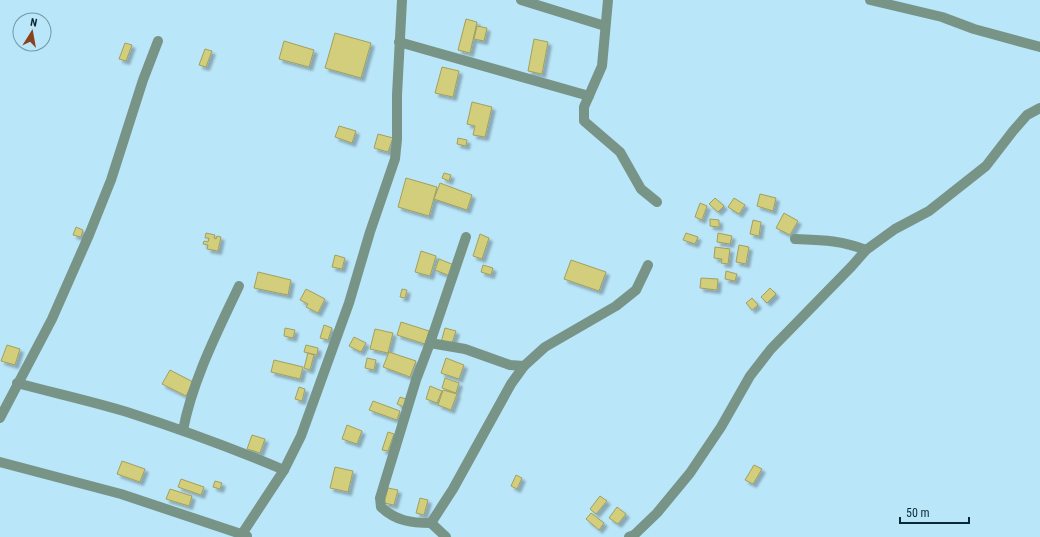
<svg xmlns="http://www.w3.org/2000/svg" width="1040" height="537" viewBox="0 0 1040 537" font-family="'Roboto Condensed',sans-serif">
<defs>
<filter id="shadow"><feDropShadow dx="3.5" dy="3.5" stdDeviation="1" flood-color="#0004"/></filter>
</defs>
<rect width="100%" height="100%" fill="#bae6f9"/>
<!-- building -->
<g fill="#d3ce7b" stroke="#a29f5d" filter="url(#shadow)">
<polygon points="466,19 477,22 470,53 458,50"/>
<polygon points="477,26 487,28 484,41 474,39"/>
<polygon points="335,33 371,43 361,78 325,68"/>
<polygon points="534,39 548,42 542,74 528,71"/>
<polygon points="284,41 314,50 309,67 279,59"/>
<polygon points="125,43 132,45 126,61 119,59"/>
<polygon points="205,49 212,51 206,67 199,65"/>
<polygon points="442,67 459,71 453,97 435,93"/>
<polygon points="472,102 492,107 485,137 473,135 475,126 467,124"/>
<polygon points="339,126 356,131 352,143 335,137"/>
<polygon points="378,134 393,138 388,152 374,148"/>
<polygon points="458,138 467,140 466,146 457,144"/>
<polygon points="444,173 451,175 449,181 442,178"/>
<polygon points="406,178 437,187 429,216 398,207"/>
<polygon points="440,183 472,195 467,210 434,199"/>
<polygon points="760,194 776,198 773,211 757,206"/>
<polygon points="715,198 724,206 718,212 709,204"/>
<polygon points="734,198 745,205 739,214 728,207"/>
<polygon points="700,203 707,206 702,220 695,217"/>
<polygon points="784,213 798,221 790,235 776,228"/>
<polygon points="710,219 719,220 719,227 710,226"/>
<polygon points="753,220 761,222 759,236 750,234"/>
<polygon points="76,227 83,230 81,237 73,235"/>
<polygon points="206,233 215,235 214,238 216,239 217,236 221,237 218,251 207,249 208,245 203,244 204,241 208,242 209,238 205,238"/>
<polygon points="686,233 698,237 695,244 683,240"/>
<polygon points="718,233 732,236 730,244 717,242"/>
<polygon points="480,234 489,238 482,259 473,256"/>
<polygon points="739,245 749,247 746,264 736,262"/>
<polygon points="715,247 730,249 728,264 721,263 722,259 714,258"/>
<polygon points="421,251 436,256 430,276 415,272"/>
<polygon points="335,255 345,258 342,269 332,267"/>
<polygon points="439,259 454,265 450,276 435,270"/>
<polygon points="571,260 606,272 599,291 564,279"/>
<polygon points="483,265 493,268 491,275 481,272"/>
<polygon points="726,271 737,274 735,281 725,279"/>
<polygon points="258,272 291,280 288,295 254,288"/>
<polygon points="701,278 718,279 717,290 700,288"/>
<polygon points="770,288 776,294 767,303 761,297"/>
<polygon points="306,289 325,299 318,313 306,307 308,304 300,300"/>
<polygon points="402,289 407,290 405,298 400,297"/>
<polygon points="752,298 758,305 752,310 746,303"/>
<polygon points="401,322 429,331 425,344 397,335"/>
<polygon points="324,325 332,328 328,340 320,338"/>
<polygon points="285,328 295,330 293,338 284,336"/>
<polygon points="445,328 456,331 451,346 441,342"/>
<polygon points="375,329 393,333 388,353 370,349"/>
<polygon points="354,337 366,343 361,352 349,346"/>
<polygon points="7,345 20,349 15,365 1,361"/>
<polygon points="306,345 318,348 317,355 304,352"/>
<polygon points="389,352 416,361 410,377 383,367"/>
<polygon points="308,353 314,355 310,370 304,368"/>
<polygon points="367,358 376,360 374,370 365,368"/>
<polygon points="446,358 464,365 459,379 441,373"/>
<polygon points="274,360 303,367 300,379 271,372"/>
<polygon points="170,370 193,382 186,396 162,384"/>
<polygon points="445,378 459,383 456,393 442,388"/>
<polygon points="430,386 442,391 437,403 426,399"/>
<polygon points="299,387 305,389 302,401 295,399"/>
<polygon points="443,390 457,394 451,410 438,405"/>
<polygon points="400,397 406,399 404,407 397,404"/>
<polygon points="373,401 400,411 397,420 369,410"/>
<polygon points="347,425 362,431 357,444 342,439"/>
<polygon points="388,432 394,434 388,451 382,450"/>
<polygon points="252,435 265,439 260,453 247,449"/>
<polygon points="122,461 145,469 140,482 117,474"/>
<polygon points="754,465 762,469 753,484 745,480"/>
<polygon points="335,467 353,471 348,492 330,488"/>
<polygon points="516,475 522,478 517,489 511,486"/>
<polygon points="181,479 204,487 201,495 178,487"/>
<polygon points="215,481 222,483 220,489 213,487"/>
<polygon points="388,488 398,490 394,505 384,503"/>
<polygon points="170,489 192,496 189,506 166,499"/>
<polygon points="600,496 607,501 596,514 590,509"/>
<polygon points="420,498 428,500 424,515 416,513"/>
<polygon points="617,507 626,514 618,524 609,518"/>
<polygon points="591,513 604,523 599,530 586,519"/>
</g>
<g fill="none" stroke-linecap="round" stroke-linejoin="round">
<!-- minor -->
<g stroke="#779487" stroke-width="10">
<polyline points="521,0 605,26"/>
<polyline points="608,0 602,66 584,107 584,121 620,152 641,189 657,202"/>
<polyline points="870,0 942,17 974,29 1040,47"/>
<polyline points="399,42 589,96"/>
<path d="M795,239C821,240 841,240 866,250"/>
<polyline points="430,343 465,349 510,365 524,366"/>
<path d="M17,383C54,393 91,401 127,412C180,429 232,448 284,470"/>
<polyline points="0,418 52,319 89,235 111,180 143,80 158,41"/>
<path d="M183,430C193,379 217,333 239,286"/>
<polyline points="0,462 121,494 247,536"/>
<polyline points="431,523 453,489 511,384 524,366 545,347 616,306 636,290 648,265"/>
<polyline points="240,537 284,470 301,436 349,303 370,232 395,159 397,139 397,95 402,0"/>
<path d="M446,537L431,523C411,523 396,521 381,507L380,498L416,380L430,343L466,237"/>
<polyline points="629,537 634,535 657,513 690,473 721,427 750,376 771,349 852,266 866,250 895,229 929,211 986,166 1013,131 1027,115 1040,108"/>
</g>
</g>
<!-- north arrow -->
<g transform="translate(32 32) rotate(11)"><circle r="19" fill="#bae6f9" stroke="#729aab"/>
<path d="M0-3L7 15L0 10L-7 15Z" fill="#89421e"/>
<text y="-6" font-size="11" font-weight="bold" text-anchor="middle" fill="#072935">N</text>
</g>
<!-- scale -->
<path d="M900 517v6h69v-6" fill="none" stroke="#072935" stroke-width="2"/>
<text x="906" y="517" font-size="12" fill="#072935" stroke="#bae6f9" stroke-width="3" paint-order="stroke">50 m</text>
</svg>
